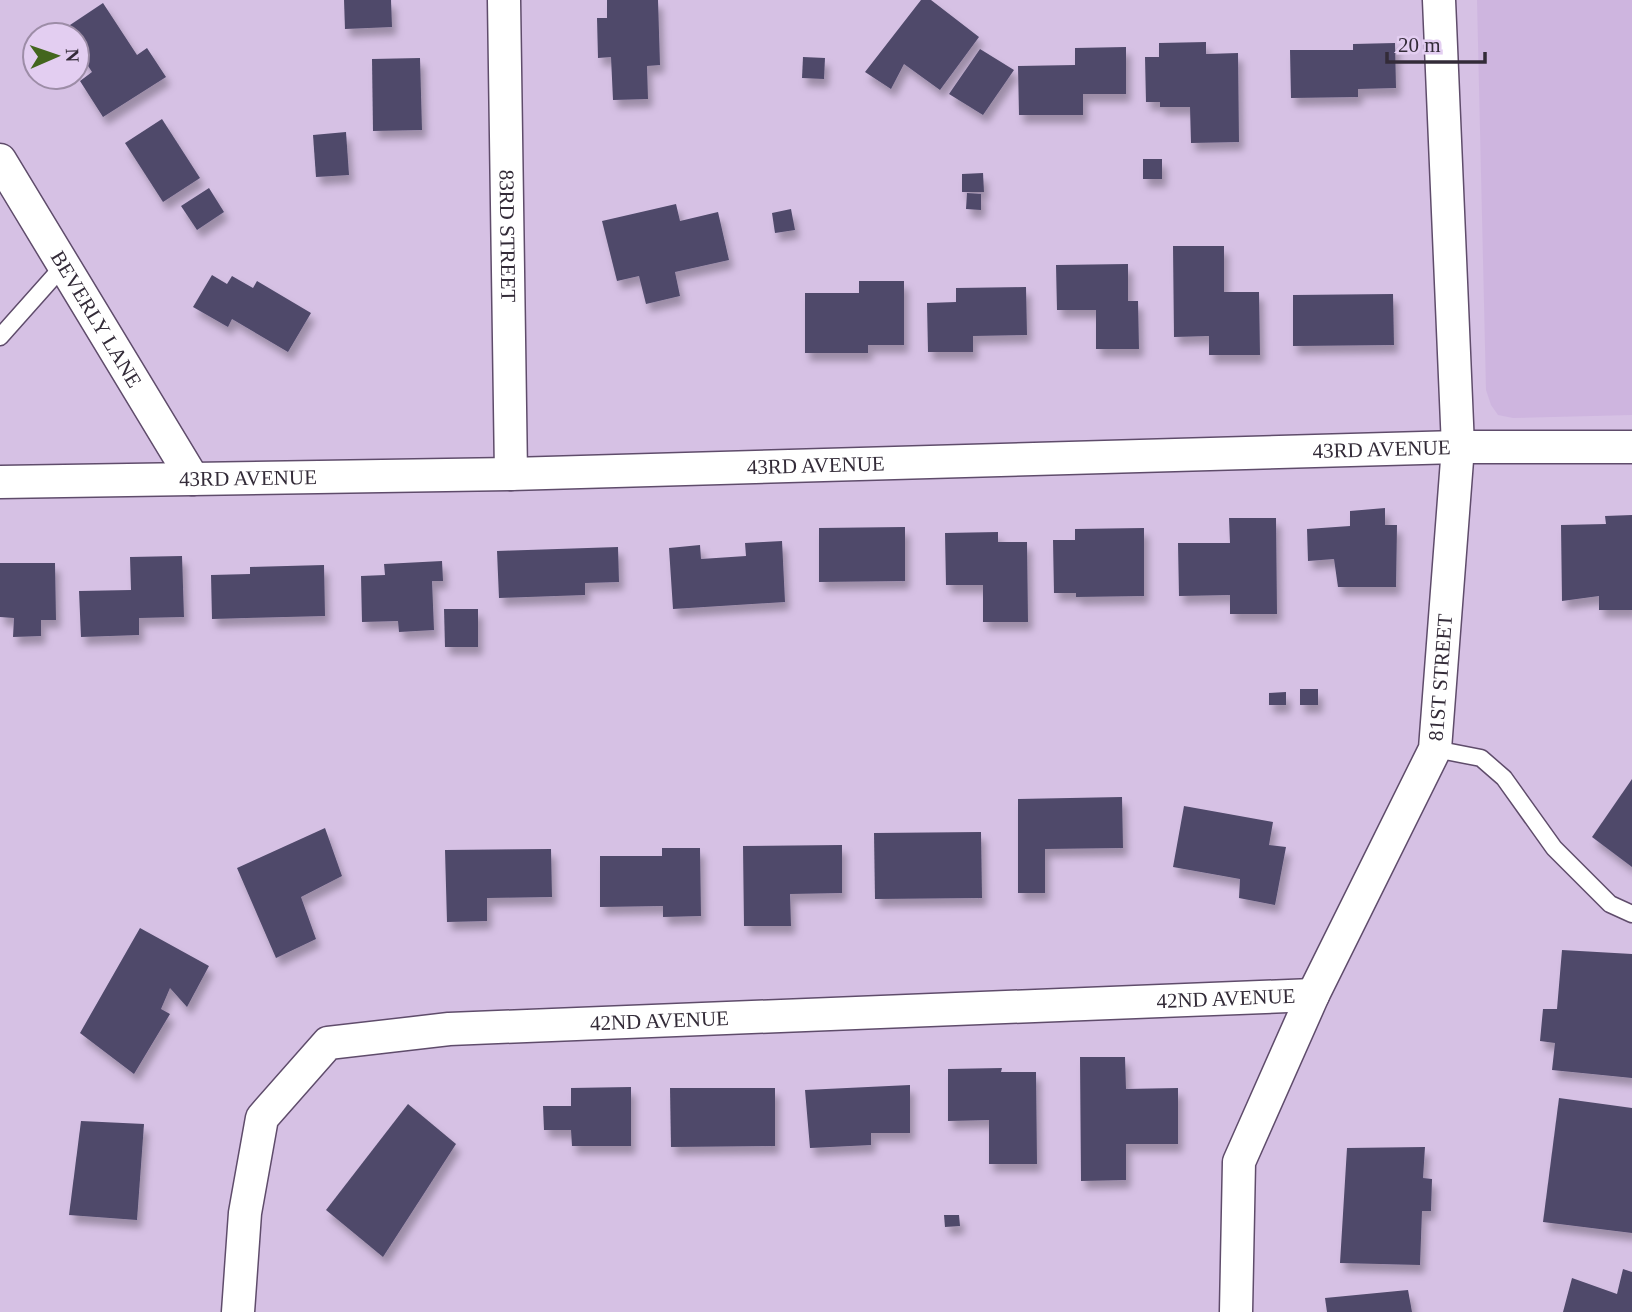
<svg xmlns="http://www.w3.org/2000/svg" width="1632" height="1312" viewBox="0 0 1632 1312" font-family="'Times New Roman',serif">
<defs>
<filter id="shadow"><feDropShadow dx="4.5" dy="8" stdDeviation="3.5" flood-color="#0004"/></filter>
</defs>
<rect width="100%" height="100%" fill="#d6c1e4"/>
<!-- built -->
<polygon fill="#ceb5df" points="1477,0 1632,0 1632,415 1513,418 1498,415 1491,405 1486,390"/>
<!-- building -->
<g fill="#4f496a" filter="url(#shadow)">
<polygon points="344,0 391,0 392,27 345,29"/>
<polygon points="607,0 658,0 660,65 647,66 648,99 613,100 611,57 598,58 597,18 607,18"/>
<polygon points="921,0 931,0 979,37 940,90 904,64 891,89 865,72"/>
<polygon points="103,3 137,55 147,48 166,77 103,117 80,81 92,72 77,49 77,35 68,35 64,29"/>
<polygon points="1206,42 1206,54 1238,53 1239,142 1191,143 1190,107 1160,107 1160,102 1146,102 1145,57 1159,57 1159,43"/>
<polygon points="1395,43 1396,88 1358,89 1358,97 1291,98 1290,50 1353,50 1353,44"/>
<polygon points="1126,47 1126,94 1083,94 1083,115 1019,115 1018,66 1075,65 1075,48"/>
<polygon points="980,49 1014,70 983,115 949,94"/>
<polygon points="803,57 825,58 824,79 802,78"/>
<polygon points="420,58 422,130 373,131 372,59"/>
<polygon points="162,119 200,178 163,202 125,143"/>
<polygon points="346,132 349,175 316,177 313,135"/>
<rect x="1143" y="159" width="19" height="20"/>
<polygon points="983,173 984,192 962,192 962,174"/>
<polygon points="209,188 224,212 197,230 181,206"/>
<polygon points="967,193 981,194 981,210 966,209"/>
<polygon points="676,204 680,221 718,212 729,260 675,272 680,296 646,304 639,276 617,281 602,221"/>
<polygon points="791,209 795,230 775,233 772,213"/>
<polygon points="1173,246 1224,246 1224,292 1259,292 1260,355 1209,355 1209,336 1174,337"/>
<polygon points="1128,264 1128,301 1138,301 1139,349 1096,349 1096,310 1057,310 1056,265"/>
<polygon points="212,275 227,284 232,276 253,288 257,281 311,313 288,352 232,319 228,327 193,307"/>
<polygon points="859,281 904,281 904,345 868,345 868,353 805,353 805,293 859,293"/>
<polygon points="1026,287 1027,335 973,336 973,352 928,352 927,303 956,302 956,288"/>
<polygon points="1393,294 1394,345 1293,346 1293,295"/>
<polygon points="1385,508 1385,525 1397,525 1396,587 1338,587 1334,559 1308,561 1307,529 1350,526 1350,511"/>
<polygon points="1632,515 1632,610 1599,610 1599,596 1562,601 1561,525 1606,524 1605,516"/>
<polygon points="1229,518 1276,518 1277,614 1230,614 1230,595 1179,596 1178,543 1230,543"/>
<polygon points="905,527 905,581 819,582 819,528"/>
<polygon points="1144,528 1144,596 1076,597 1076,593 1054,593 1053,540 1075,540 1075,529"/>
<polygon points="998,532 998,542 1027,542 1028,622 983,622 983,585 946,585 945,533"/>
<polygon points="782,541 785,602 673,609 669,548 700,545 701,559 746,556 745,543"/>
<polygon points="618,547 619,582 585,583 585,595 499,598 497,551"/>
<polygon points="182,556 184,617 139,618 139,635 81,637 79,591 131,590 130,557"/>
<polygon points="442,561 443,581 432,581 434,630 399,632 398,621 362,622 361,576 385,575 384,564"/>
<polygon points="0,563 55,563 56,620 41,620 41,636 13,637 14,618 0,617"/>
<polygon points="324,565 325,616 212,619 211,575 250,574 250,567"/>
<polygon points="444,609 478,609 478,647 445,647"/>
<rect x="1300" y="689" width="18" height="16"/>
<polygon points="1286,692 1286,705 1269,705 1269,693"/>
<polygon points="1632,779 1632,867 1592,837"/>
<polygon points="1122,797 1123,848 1045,849 1045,893 1018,893 1018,799"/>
<polygon points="1184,806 1273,822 1269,845 1286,847 1275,905 1239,898 1240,879 1173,867"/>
<polygon points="325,828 342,876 301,897 316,939 276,958 237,868"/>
<polygon points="981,832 982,898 875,899 874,833"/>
<polygon points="842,845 842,893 790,894 791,926 744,926 743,846"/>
<polygon points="662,848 700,848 701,916 663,917 663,906 600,907 600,856 662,856"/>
<polygon points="551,849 552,897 487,898 487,921 447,922 445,850"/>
<polygon points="140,928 209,966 187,1007 170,988 161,1009 170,1014 134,1074 80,1033"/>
<polygon points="1562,950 1632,954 1632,1078 1552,1070 1555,1043 1540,1041 1543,1009 1557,1009"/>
<polygon points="1080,1057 1125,1057 1126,1089 1178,1088 1178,1144 1126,1144 1126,1180 1081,1181"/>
<polygon points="1002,1068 1001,1072 1036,1072 1037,1164 989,1164 989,1120 948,1121 948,1069"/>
<polygon points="910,1085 910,1133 871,1133 871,1145 810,1148 805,1090"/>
<polygon points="631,1087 631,1146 572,1146 571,1130 544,1130 543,1106 571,1106 571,1088"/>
<polygon points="670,1088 775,1088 775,1146 671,1147"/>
<polygon points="1559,1098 1632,1108 1632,1233 1543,1222"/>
<polygon points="408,1104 456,1144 383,1257 326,1210"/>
<polygon points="81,1121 144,1124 137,1220 69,1215"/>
<polygon points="1425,1147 1423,1178 1432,1179 1431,1211 1422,1211 1420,1265 1340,1263 1347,1148"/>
<polygon points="944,1215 959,1215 960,1226 945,1227"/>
<polygon points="1623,1269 1632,1272 1632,1312 1563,1312 1572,1278 1617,1294"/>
<polygon points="1408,1290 1412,1312 1327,1312 1325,1298"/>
</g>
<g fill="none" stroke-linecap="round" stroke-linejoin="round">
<!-- lane casing -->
<g stroke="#5f4c6b" stroke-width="19">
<g id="lane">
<polyline points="0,337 64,265"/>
<polyline points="1435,749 1481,758 1504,778 1554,848 1610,904 1632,914"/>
</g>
</g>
<!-- street casing -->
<g stroke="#5f4c6b" stroke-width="35">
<g id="street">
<path id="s1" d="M504,0L511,474"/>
<path id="s2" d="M0,160L193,479"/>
<path id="s3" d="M0,482L511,474L1458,447H1632"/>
<path id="s4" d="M238,1312L245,1213L262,1118L328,1043L449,1029L1313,995"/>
<path id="s5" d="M1236,1312L1239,1162L1313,995L1435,749L1458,447L1439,0"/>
</g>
</g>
<!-- lane -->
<use href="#lane" stroke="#fff" stroke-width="16"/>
<!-- street -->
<use href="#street" stroke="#fff" stroke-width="32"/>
</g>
<g text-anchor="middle" stroke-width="7" stroke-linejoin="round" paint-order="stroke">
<!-- street labels -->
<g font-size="21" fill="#332b38" stroke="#e3cef1">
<text dy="7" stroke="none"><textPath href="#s1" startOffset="236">83RD STREET</textPath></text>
<text dy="7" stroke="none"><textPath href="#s2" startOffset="186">BEVERLY LANE</textPath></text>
<text dy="7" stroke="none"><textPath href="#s3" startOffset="1382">43RD AVENUE</textPath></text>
<text dy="7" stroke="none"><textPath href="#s3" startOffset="816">43RD AVENUE</textPath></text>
<text dy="7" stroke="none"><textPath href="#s3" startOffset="248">43RD AVENUE</textPath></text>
<text dy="7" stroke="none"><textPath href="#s5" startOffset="679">81ST STREET</textPath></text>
<text dy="7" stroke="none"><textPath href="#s4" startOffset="1195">42ND AVENUE</textPath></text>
<text dy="7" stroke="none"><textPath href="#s4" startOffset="628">42ND AVENUE</textPath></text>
</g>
</g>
<!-- north arrow -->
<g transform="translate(56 56) rotate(88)"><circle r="33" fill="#e3cef1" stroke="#9d8da7" stroke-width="2"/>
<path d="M0-5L12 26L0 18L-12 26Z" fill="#43661e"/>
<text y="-10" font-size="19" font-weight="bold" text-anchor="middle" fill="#332b38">N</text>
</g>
<!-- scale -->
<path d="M1387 52v10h98v-10" fill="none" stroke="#332b38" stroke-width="3.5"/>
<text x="1398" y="52" font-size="21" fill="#332b38" stroke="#e3cef1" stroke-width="5" paint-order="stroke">20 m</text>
</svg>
